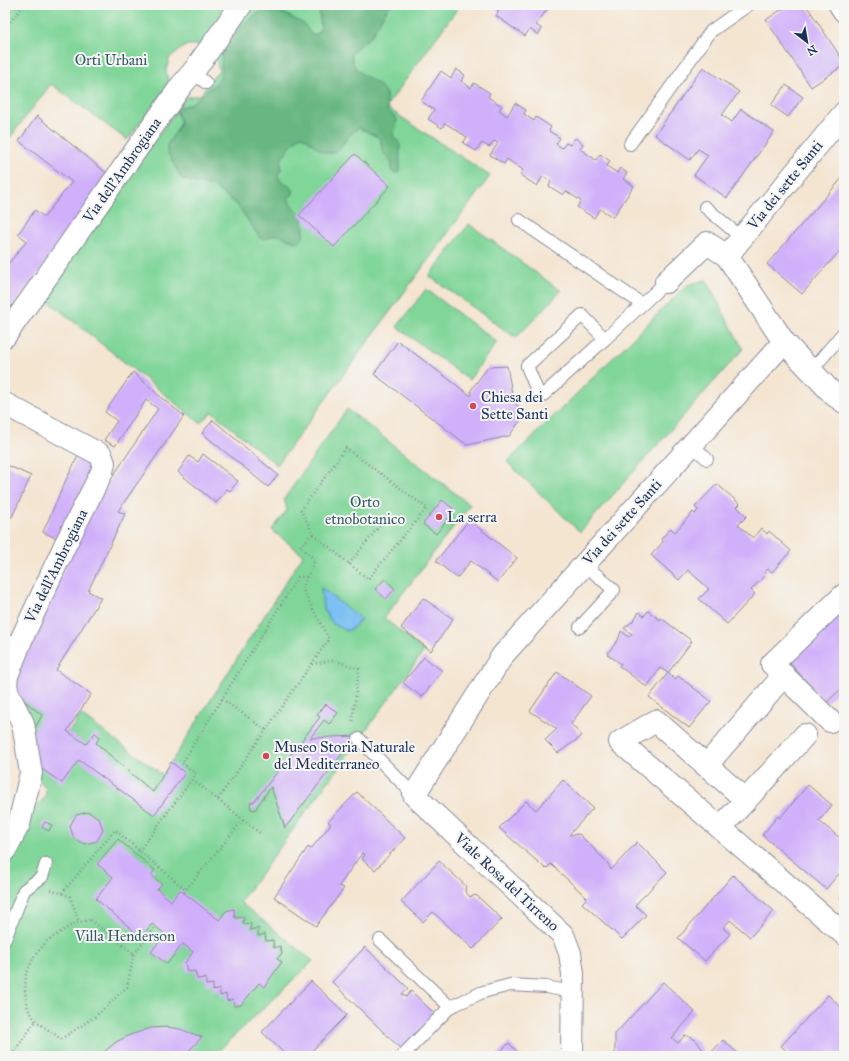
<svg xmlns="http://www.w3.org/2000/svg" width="849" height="1061" viewBox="0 0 849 1061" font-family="'IM FELL Great Primer',serif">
<rect width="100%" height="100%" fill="#f6f6f2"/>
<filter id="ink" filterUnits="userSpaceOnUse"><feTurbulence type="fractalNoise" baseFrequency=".025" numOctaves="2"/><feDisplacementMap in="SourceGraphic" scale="8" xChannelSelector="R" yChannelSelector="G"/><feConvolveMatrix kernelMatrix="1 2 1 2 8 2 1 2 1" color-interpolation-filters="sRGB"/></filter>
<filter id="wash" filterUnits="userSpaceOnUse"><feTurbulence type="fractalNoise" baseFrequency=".012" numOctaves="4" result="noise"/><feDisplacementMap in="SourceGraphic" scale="16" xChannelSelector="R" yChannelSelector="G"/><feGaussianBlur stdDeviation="0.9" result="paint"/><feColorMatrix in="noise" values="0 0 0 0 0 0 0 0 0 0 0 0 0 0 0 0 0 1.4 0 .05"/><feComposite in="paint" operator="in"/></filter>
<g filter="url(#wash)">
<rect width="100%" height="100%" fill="#f4e5d1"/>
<!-- green -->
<g fill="#80d699" stroke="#4e827c">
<polygon points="5,5 228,5 200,45 187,45 170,57 166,70 169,84 127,140 51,84 5,144"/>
<polygon points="252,5 460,5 386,107 490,176 277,465 212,412 200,423 42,296 186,97 200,95 219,70 215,55"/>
<polygon points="469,224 561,291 516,338 429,276"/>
<polygon points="706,280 743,349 580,532 507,462 687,285"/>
<polygon points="426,289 497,342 469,380 397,327"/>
<path d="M347,409L470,505L384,618L424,651L240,902L313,961L213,1056H5V864L16,842L27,808H34C40,803 49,796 45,787C43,784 38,780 35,778L12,691L42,715L69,732L81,715L163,775L303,555L272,530L287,510L284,499Z"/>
</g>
<!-- forest -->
<path fill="#68b781" stroke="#427370" d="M320,5H390L382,17L379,23L371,36L354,50L351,55C352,58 352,62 354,65C360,78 383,81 386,95C387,99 387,105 387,111L394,116L397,119C397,126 393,131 394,138L398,141L400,146V171L396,173L391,171L392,162L382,152L381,142L378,137L359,128C355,131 351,133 349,136C340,147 335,160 319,149C312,145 308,138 301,136C295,139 283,154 281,161C281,164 281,167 281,170L278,174L279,179L293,189V194L288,199L293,207L301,214L304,229L303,238L299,242C290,243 284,234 274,235C272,236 268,238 265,239L260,238L238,206L230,199L213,187L182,179L167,152V145L180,125V120L176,110L179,107C192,106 199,97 208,89C211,86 217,84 219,80C223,73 220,63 222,55C227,39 255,9 272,7L304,24L312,35L317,34L321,28L319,12Z"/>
<!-- water -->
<polygon fill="#7bbff2" stroke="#4b77a8" points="321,588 361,619 354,627 347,631 333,624 323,609"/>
<g id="blocks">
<!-- building -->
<g fill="#d0b0fa">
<polygon points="491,5 550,5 536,25 542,29 538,35 530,29 525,36 496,16 499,11"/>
<polygon points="788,5 806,5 844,62 844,65 811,87 766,20"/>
<polygon points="703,67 739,92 722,115 732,122 741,109 774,132 727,198 694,175 708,155 698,149 690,160 655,135"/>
<polygon points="456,69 465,75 461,81 471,88 474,83 490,93 488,97 502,106 499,110 507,116 515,103 526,110 524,114 534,121 536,117 551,127 549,131 560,138 556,144 562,148 566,143 570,145 575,138 583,144 580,149 596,160 600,154 610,161 607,166 617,173 620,168 627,173 623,179 634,186 613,217 600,209 594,218 577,207 581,201 566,191 563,195 549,186 551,182 543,176 537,186 520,175 523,170 507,159 504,164 490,155 498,143 494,141 489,147 482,143 476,151 463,143 467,137 445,123 442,128 428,119 434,110 421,101 441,71 451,78"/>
<polygon points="786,85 803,97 788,117 771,105"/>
<polygon points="37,116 109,175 39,272 5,316 5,262 8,264 27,241 18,234 35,210 44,217 72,182 19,141"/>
<polygon points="355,154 390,186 334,247 299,215"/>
<polygon points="844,176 844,246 802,294 767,264"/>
<polygon points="398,341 471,396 471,390 488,367 507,366 513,399 512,401 526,413 509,436 467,445 374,374"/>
<polygon points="133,372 164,400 184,416 118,511 125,514 88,591 101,598 56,670 91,694 67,731 86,744 95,733 100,737 96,743 153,792 171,762 185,773 154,815 79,760 62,783 36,765 33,732 42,715 12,691 35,630 97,500 158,409 146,400 115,446 104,440 117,421 105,412"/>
<polygon points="213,420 278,475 268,487 202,433"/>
<polygon points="79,454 95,464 60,540 43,532 65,482"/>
<polygon points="203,454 238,481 230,491 227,489 216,503 178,472 189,456 198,462"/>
<polygon points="5,464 31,476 12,517 5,514"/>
<polygon points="717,484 740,504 737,507 747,516 738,525 753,538 761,528 767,534 769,531 791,551 772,572 768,569 764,573 765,575 751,590 755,594 727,624 699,599 709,589 688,570 679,580 651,555 663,542 661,539 671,528 675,532 693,512 695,514 698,510 695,507"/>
<polygon points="442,500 455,510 436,534 423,524"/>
<polygon points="469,520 517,558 498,582 471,561 457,578 436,561"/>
<polygon points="385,579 395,589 386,599 375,589"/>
<polygon points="423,598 453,619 431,651 401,628"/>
<polygon points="844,605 844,686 826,703 786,659"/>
<polygon points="648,611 660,620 661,618 692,641 668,673 675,680 678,676 711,701 689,728 649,697 668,673 660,668 647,687 619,666 621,664 607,654 618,640 621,631 629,637 632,634 624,628 633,621 639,612 644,616"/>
<polygon points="424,657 442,671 422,697 403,683"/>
<polygon points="557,672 591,696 571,724 582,736 558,753 545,740 557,729 530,711"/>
<polygon points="326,704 338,713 329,724 324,720 310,738 356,736 285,828 271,787 258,805 256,809 254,810 251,809 250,805 251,802 254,802 320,717 317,715"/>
<polygon points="563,780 593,808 569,835 579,834 607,862 611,870 637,842 667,872 635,905 646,915 622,939 582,903 587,898 551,864 546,869 499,828 526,801 536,810"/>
<polygon points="808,785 832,805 819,821 844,841 844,868 826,889 762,835 778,816 780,818"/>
<polygon points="357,792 405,838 375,870 362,859 365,855 362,853 339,886 344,888 316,926 274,897 308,847 311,849 331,824 328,822"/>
<polygon points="88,812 99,818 103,830 97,841 85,844 74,839 70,826 76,815"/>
<polygon points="45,822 52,825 49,831 42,827"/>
<polygon points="118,839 155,870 151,875 162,884 157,889 171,901 180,890 219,920 226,911 234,909 235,918 244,917 243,924 251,923 250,930 258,928 258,936 265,934 266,941 273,940 274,948 280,946 282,953 277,959 282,962 264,987 259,983 241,1005 234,1006 233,999 227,1001 226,994 220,996 220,989 213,991 213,984 206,985 206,978 197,979 195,971 187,972 185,963 193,952 183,944 167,964 151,952 165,934 152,924 141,937 96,899 113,877 97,864"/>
<polygon points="439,861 466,886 465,891 470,897 476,895 502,919 473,949 433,912 423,922 401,902"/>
<polygon points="733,875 774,911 750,937 730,920 723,928 730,934 705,961 678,938"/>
<polygon points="844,893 844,901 840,898"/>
<polygon points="365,947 408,988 402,994 406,997 411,991 438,1017 404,1052 332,982"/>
<polygon points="311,981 347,1015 307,1056 287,1056 262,1032"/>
<polygon points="663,982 695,1012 672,1038 678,1043 685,1035 696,1040 703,1050 697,1056 615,1056 615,1034"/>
<polygon points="828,995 844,1010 844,1056 792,1056 781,1046"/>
<polygon points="167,1027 180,1029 202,1037 184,1056 99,1056 116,1042 130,1035 151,1028"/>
<polygon points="723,1040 741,1056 708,1056"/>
<polygon points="509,1043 521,1056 496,1056"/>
</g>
</g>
</g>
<g filter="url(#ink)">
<use href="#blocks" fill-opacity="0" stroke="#888a98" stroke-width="1"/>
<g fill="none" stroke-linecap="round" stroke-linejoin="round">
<!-- lane casing -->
<g stroke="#888a98" stroke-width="14">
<g id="lane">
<polyline points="193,72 206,83"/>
<polyline points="630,144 711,31 748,5"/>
<polyline points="705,207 742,238"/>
<polyline points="519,220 642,304"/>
<polyline points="605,339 540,398 527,366 582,315 605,339 666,282"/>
<polyline points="811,371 844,332"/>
<polyline points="691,444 707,459"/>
<polyline points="580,627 614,590 584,564"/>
<polyline points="359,739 414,795"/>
<polyline points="5,939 24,890 42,877 46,864"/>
<polyline points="380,940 450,1007"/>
<polyline points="402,1056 450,1007 483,992 510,985 546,987 572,992"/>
</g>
</g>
<!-- street casing -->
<g stroke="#888a98" stroke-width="24">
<g id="street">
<polyline points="840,5 844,11"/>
<polyline points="727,256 784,342 834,395 844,402"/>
<polyline points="666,282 707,243 727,256 844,113"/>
<polyline points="5,336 181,86 193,72 241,5"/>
<polyline points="5,404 101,455 104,463 102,472 65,545 22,638 7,676 6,685 8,694 23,723 31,773 19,824 5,850"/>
<polyline points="830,721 772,664 844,595"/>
<polyline points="706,766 784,675"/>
<polyline points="746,800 805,735"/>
<polyline points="720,828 746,800 656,721 620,742 844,934"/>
<polyline points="572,1056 573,974 570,953 563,935 414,795 503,655 784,342"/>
</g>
</g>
<!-- path -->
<g stroke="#888a98" stroke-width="2.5" stroke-dasharray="1 3" stroke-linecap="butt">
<polyline points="5,28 24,5"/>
<polyline points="349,564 389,514"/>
<polyline points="312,664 334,660 359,669 352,723"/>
<polyline points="222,699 266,730"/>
<polyline points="193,780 260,833"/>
<polyline points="218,799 329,639 302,588 315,560 300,546 313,534 301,510 346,448 427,508 368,579 313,534"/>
<polyline points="139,851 196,774 182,763 298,577 306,577"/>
<polyline points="51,890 70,896 79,922"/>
<polyline points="184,892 243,820"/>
<polyline points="62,893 115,830 186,890"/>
<polygon points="91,920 134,954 127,987 96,1016 61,1039 36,1021 28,1009 25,992 26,974 34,957 47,941 70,926 79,922"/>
<polyline points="134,954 156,926"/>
<polyline points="12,1056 15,1050 36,1021"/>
</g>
<!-- lane -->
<use href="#lane" stroke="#fff" stroke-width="12"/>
<!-- street -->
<use href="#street" stroke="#fff" stroke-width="22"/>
</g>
</g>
<!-- markers -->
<g fill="#d1495b" stroke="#f6f6f2" stroke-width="1.5">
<circle cx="473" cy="406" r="4"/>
<circle cx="439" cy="517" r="4"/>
<circle cx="266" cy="756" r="4"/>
</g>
<g text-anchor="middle" stroke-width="4" stroke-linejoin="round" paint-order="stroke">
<!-- park labels -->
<g font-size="15" fill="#34596d" stroke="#f6f6f2">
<text x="111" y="65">Orti Urbani</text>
<text x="365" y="507">Orto<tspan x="365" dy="17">etnobotanico</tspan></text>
<text x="125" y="941">Villa Henderson</text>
</g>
<!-- street labels -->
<g font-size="15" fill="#1b2f5e" stroke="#f6f6f2">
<text transform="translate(122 170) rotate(-55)" y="5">Via dell'Ambrogiana</text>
<text transform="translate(785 185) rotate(-51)" y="5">Via dei sette Santi</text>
<text transform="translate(622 522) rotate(-48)" y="5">Via dei sette Santi</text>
<text transform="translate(56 566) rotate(-64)" y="5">Via dell'Ambrogiana</text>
<text transform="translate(507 882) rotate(43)" y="5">Viale Rosa del Tirreno</text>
</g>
<!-- poi labels -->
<g font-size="15" fill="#1b2f5e" stroke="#f6f6f2" text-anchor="start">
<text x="481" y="402">Chiesa dei<tspan x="481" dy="17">Sette Santi</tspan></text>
<text x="447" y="522">La serra</text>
<text x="274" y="752">Museo Storia Naturale<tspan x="274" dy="17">del Mediterraneo</tspan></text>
</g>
</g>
<!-- margin -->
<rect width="849" height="1061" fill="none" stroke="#f6f6f2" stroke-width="20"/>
<!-- north arrow -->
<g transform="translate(807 42) rotate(149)" stroke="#f6f6f2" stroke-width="3" paint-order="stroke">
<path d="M0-3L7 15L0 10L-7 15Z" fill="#1b2f5e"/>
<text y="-6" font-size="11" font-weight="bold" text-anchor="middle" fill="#1b2f5e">N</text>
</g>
</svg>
